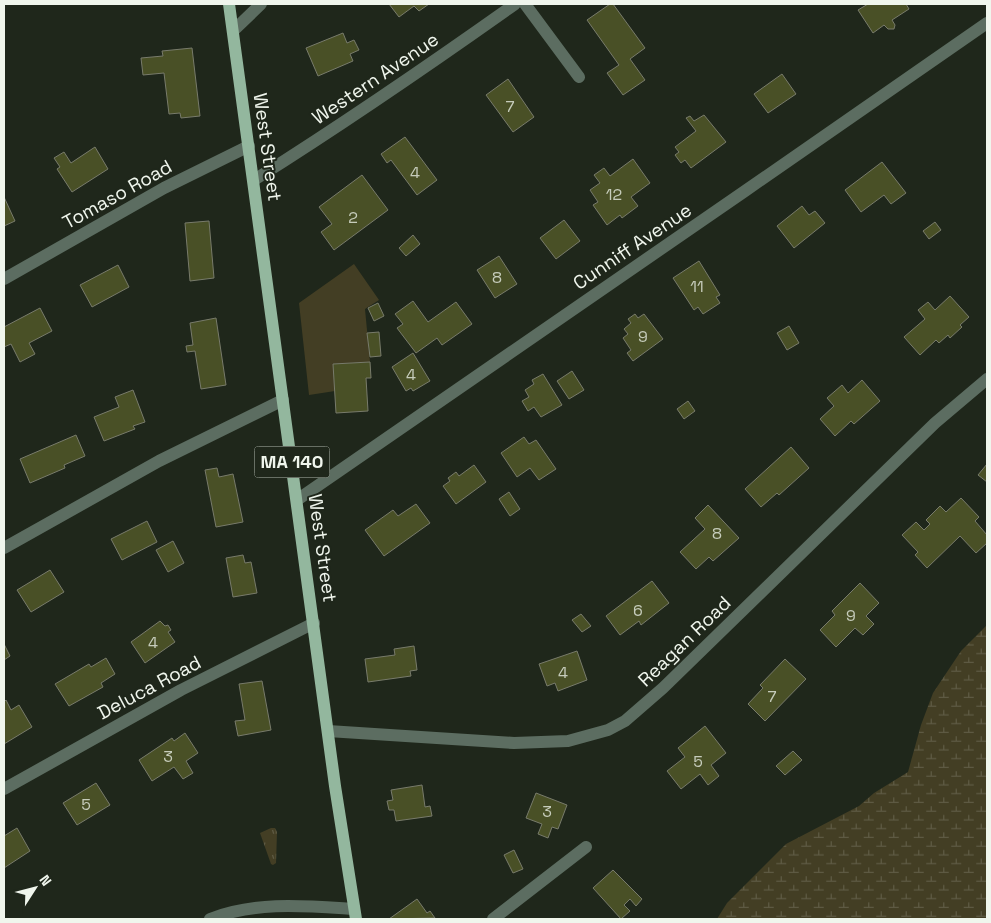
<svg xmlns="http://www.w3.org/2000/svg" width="991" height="923" viewBox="0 0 991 923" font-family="'Space Grotesk',sans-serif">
<defs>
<pattern id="grass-tufts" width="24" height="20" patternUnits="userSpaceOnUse" patternTransform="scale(1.25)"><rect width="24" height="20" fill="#433e24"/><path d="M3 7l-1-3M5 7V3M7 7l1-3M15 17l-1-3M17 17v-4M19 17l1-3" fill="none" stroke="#5e5a44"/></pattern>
<pattern id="wetland-marsh" width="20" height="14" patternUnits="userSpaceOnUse" patternTransform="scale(1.25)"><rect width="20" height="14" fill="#433e24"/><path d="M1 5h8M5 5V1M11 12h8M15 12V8" fill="none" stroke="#5e5a44"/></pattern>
</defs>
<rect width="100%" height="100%" fill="#1f271b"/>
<!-- grass -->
<polygon fill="url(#grass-tufts)" points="271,828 275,828 277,832 276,863 273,865 271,864 260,833"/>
<!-- wetland -->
<polygon fill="url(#wetland-marsh)" points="987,625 987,919 717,919 727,903 786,844 859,806 874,793 908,772 921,725 933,693 961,651"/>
<!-- park -->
<polygon fill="#433e24" points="354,264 379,300 365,309 370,362 333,364 335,391 309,395 299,303"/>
<!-- building -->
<g fill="#495026" stroke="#787b6b">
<polygon points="389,4 429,4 419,11 414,6 399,17"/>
<polygon points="610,4 613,4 645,48 630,59 645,80 623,95 607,73 619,65 587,20"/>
<polygon points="868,4 906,4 909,9 892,20 895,25 894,29 888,29 884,25 873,33 858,10"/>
<polygon points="343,33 347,43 354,40 359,50 350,54 353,61 318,76 306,48"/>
<polygon points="192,48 200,116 181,118 180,113 169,114 164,73 143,75 141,58 163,56 162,51"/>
<polygon points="782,74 796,94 768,113 754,94"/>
<polygon points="508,79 534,117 513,132 486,95"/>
<polygon points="704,115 726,142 691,168 685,160 681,163 675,155 679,152 675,147 696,131 686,118 690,116 694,121"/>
<polygon points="405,137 437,180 417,195 391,160 387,163 381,154"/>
<polygon points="95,147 108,169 72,192 57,169 60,167 54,158 64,152 71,163"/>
<polygon points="633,159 650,183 631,197 638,206 622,218 620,215 607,225 593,205 598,202 590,190 600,183 594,175 604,168 610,176"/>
<polygon points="882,162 906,193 891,204 884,195 861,212 845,190"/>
<polygon points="362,175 388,210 334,250 321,232 332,224 319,207"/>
<polygon points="4,197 15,221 4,226"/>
<polygon points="802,206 809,215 815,211 825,223 794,248 777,226"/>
<polygon points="564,220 580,241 556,259 540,238"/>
<polygon points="209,221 214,278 190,281 185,223"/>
<polygon points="935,222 941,230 929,239 923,231"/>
<polygon points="413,235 420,244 406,256 399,248"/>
<polygon points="499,256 517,284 495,298 477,270"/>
<polygon points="699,261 720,295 716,297 720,303 703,314 698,307 694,310 673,278"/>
<polygon points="118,265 129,287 92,307 80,285"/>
<polygon points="950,296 969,317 960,325 962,327 950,338 948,335 939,343 936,340 920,355 904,337 925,319 918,310 928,302 935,310"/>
<polygon points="413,301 428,322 456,302 472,324 442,345 437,338 416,353 397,328 403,324 395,314"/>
<polygon points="378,303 384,316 374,321 368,308"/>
<polygon points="40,308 52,331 29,343 35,354 20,362 11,344 4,347 4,327"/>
<polygon points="635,314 638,318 644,314 663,339 633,361 627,353 631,350 623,338 628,334 624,329 631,323 628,319"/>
<polygon points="216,318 226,385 201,389 195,351 187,352 186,346 193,345 190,323"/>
<polygon points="789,326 799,343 787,350 777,333"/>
<polygon points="379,332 381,356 370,357 367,333"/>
<polygon points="413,353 430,381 413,391 411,388 406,391 392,367"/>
<polygon points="370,362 371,378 366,378 368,411 336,413 333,364"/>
<polygon points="572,371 584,390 569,399 557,381"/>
<polygon points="543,374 562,405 541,417 534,407 528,411 522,401 529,397 525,390 534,384 532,380"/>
<polygon points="862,380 880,401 854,424 851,421 835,436 820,419 834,406 827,398 842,385 848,393"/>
<polygon points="133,390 145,422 133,426 135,429 104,441 94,417 119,407 115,397"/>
<polygon points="688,401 695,411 684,419 677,409"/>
<polygon points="76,435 85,456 64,465 65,468 30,483 20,459"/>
<polygon points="524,437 529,444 536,440 556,469 539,480 530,468 517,477 501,453"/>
<polygon points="791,447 809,468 779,495 777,493 761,507 745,489"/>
<polygon points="987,464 987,482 978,475"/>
<polygon points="474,465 486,482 456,504 443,486 450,481 448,478 456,472 459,476"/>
<polygon points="217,468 219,477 233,474 243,522 216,527 205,470"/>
<polygon points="509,492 520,509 510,516 499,499"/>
<polygon points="961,498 979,517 975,521 987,535 987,543 976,553 960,536 927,568 915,555 918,552 902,535 916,522 924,530 930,524 926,520 940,506 946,512"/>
<polygon points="416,504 430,523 384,556 365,530 393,510 398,516"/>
<polygon points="708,505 739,538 713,561 709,557 696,569 680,552 705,529 695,518"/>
<polygon points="147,521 157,542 122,560 111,539"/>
<polygon points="173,541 184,563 168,572 156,550"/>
<polygon points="243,555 245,563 251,562 257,593 233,597 226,558"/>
<polygon points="50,570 64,592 31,612 17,590"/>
<polygon points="652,581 669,603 641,625 639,621 620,635 606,616"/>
<polygon points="860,583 879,603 866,616 874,624 863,635 855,628 836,647 820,630 835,615 832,611"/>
<polygon points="581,614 591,626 582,632 572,620"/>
<polygon points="160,621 165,626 168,625 171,630 168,632 175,642 145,663 131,642"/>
<polygon points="4,644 10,656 4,660"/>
<polygon points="414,646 417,670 410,671 411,676 368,682 365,659 395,655 394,649"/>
<polygon points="577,651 587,680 558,691 555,683 547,686 539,664"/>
<polygon points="106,658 115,674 101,683 103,687 69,706 55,684 89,664 91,667"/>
<polygon points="785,659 806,679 765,721 748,704 763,688 760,685"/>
<polygon points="262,681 271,730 238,736 235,721 245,720 239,684"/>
<polygon points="6,700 11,710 19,705 32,727 4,744 4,702"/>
<polygon points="705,726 726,753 711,765 719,776 708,785 700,774 681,789 667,771 685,757 678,748"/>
<polygon points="185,733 198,753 186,761 193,773 183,779 174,767 152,781 139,760 172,738 174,741"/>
<polygon points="793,751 802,760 785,775 776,766"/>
<polygon points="96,783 110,805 77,825 63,803"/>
<polygon points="422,785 425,807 430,806 432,816 396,821 394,810 389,810 387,801 393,800 391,790"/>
<polygon points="536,793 567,805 558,829 552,827 548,838 538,834 542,824 526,818"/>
<polygon points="17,828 30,851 4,868 4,836"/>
<polygon points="514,850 523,869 513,873 504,855"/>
<polygon points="613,870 642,899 636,906 630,899 624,905 630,911 621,919 593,888"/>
<polygon points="417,899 427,913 430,911 435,918 389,919"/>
</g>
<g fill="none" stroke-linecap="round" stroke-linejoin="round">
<!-- minor -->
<g stroke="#5c6d61" stroke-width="12">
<polyline points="525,4 579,77"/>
<polyline points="233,31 261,4"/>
<path d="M254,180C343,124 429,65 515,4"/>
<polyline points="4,279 164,188 249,146"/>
<polyline points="297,500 745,191 987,23"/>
<polyline points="4,548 159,461 283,400"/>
<polyline points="328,731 514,743 568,741 608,730 625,721 663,688 935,423 987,379"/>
<polyline points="4,789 181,690 314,623"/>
<path d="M210,919C256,901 306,906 354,909"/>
<polyline points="493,919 586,847"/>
</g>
<!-- major -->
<polyline stroke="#93b79e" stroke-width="12" points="229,4 335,786 356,919"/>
</g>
<g text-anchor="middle" stroke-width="4" stroke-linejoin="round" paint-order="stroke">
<!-- number labels -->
<g font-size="16" fill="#c6ccbb">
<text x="510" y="112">7</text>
<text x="415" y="178">4</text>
<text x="614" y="200">12</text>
<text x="353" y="223">2</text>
<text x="497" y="283">8</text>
<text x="697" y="292">11</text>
<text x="643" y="342">9</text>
<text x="411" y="380">4</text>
<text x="717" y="539">8</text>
<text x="638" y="616">6</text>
<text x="851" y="621">9</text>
<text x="153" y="648">4</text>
<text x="563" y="678">4</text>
<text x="772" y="702">7</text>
<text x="168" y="762">3</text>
<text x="698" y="767">5</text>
<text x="86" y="810">5</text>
<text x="547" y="817">3</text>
</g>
<!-- shield labels -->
<rect fill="#1f271b" stroke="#b1b8ae" stroke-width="1" x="254.5" y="446.5" width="75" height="31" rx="4"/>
<g font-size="18" font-weight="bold" fill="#f0f6ed">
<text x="292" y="468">MA 140</text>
</g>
<!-- street labels -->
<g font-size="19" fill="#f0f6ed" stroke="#1f271b">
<text transform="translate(375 78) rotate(-34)" y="7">Western Avenue</text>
<text transform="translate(268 147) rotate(82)" y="7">West Street</text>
<text transform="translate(117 194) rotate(-29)" y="7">Tomaso Road</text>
<text transform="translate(632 246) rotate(-34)" y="7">Cunniff Avenue</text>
<text transform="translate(323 548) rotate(82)" y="7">West Street</text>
<text transform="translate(684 641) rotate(-44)" y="7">Reagan Road</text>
<text transform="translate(149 687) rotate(-28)" y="7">Deluca Road</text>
</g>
</g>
<!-- border -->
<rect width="991" height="923" fill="none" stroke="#f0f6ed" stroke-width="10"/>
<!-- north arrow -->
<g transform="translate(35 888) rotate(54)" stroke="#1f271b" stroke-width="4" paint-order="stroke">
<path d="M0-4L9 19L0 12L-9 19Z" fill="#f0f6ed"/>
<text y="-8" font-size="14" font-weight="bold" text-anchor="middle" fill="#f0f6ed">N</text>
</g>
</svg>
